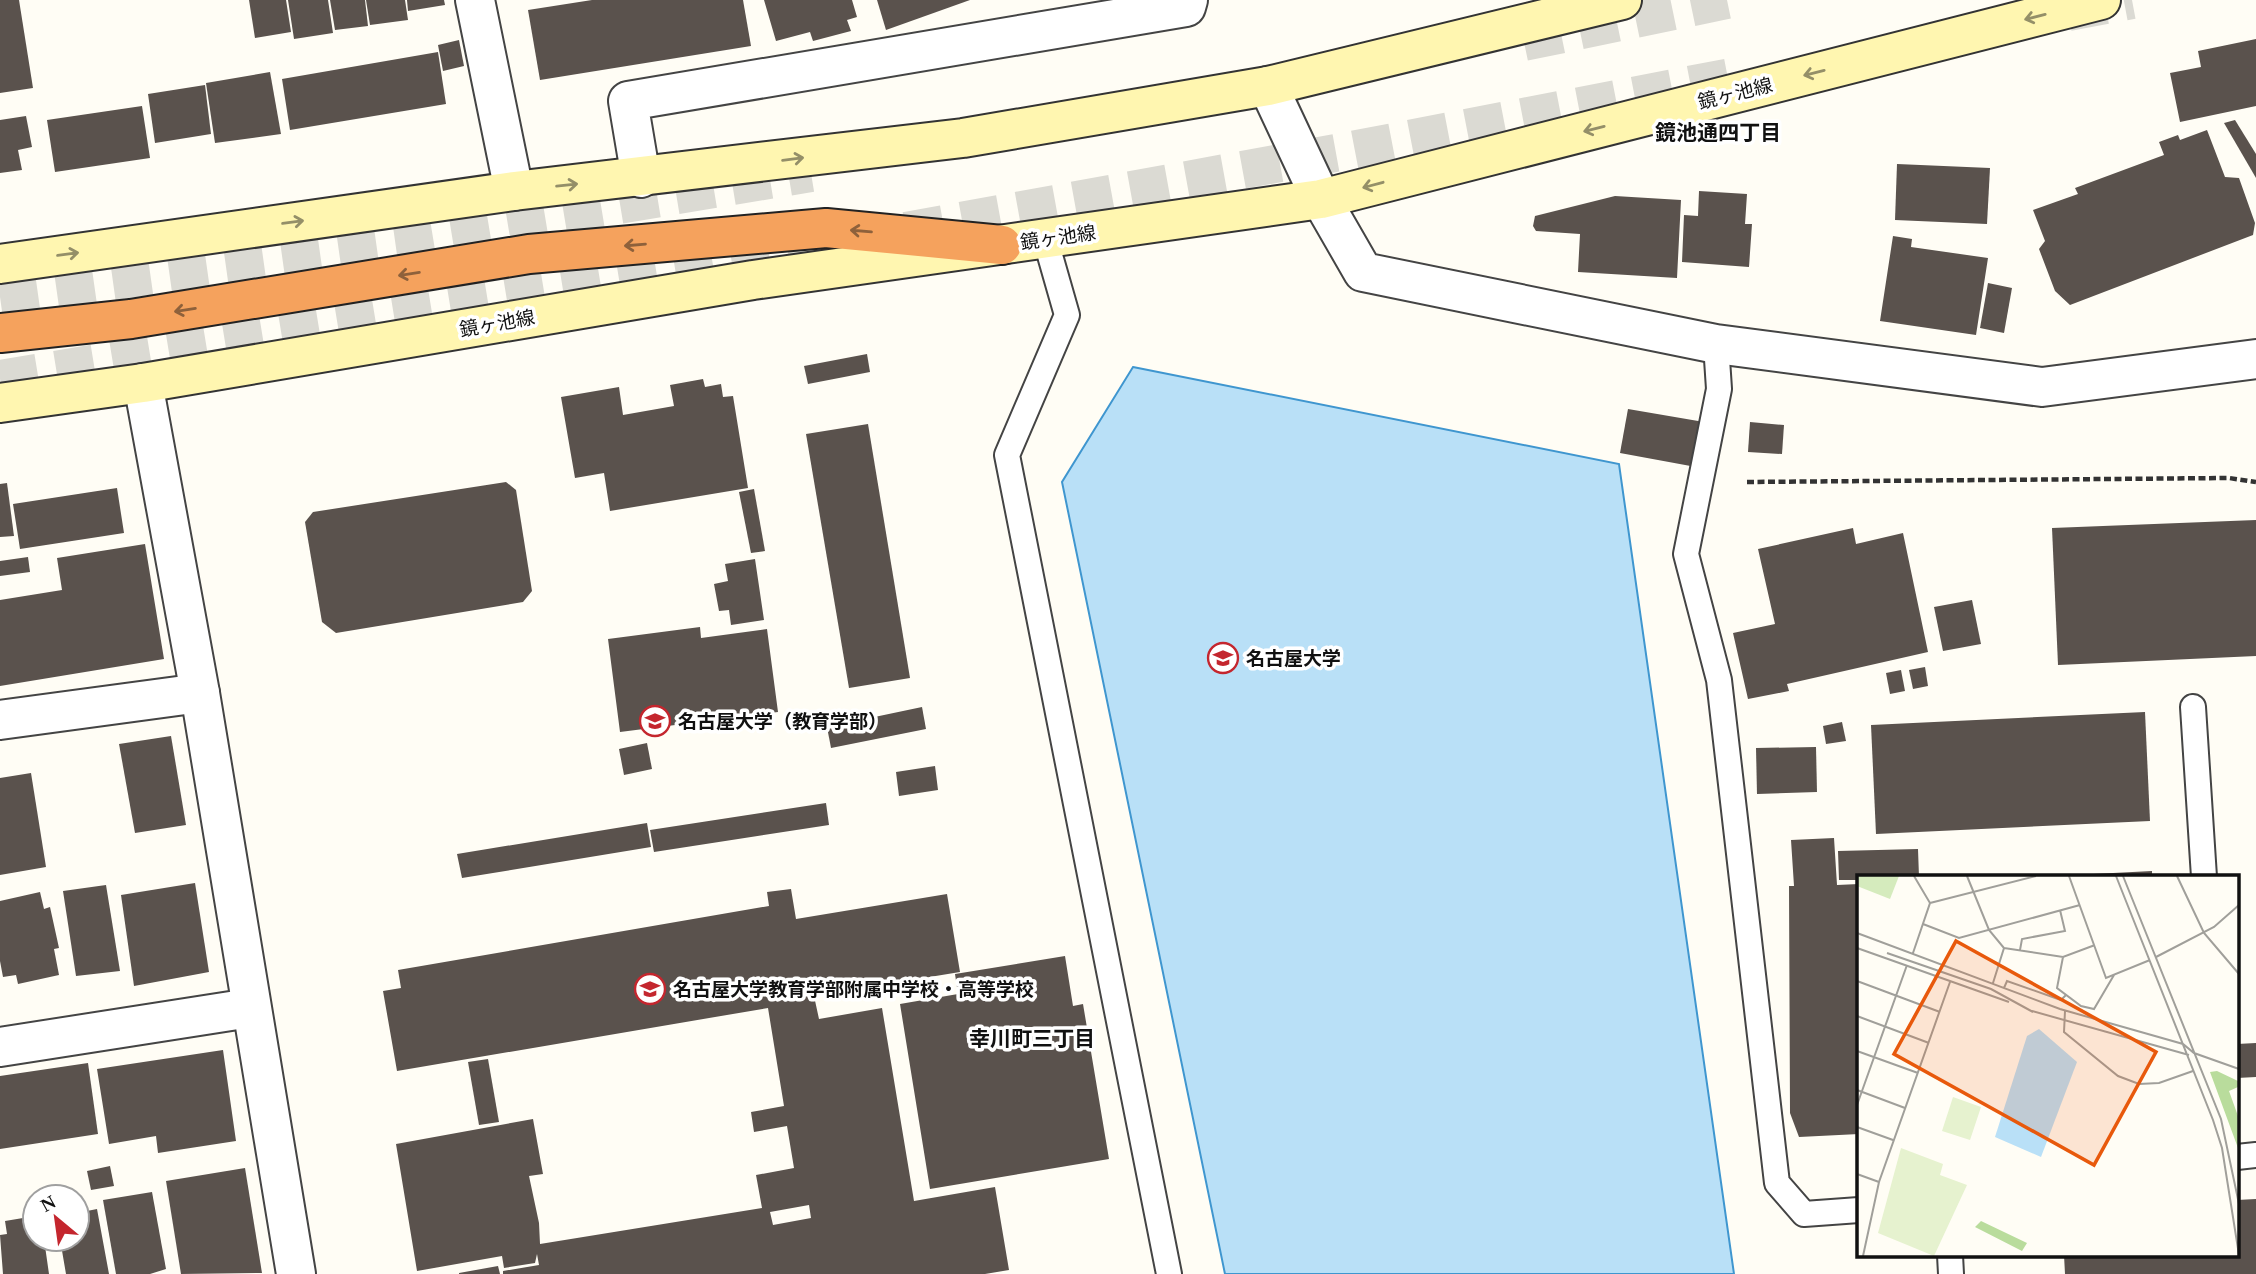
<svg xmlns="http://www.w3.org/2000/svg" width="2256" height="1274" viewBox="0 0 2256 1274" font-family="'Times New Roman','Noto Sans JP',serif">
<rect width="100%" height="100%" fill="#fffdf5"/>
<!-- water -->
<polygon fill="#b9e0f7" stroke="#3f96cf" stroke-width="2" points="1133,367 1619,464 1734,1274 1225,1274 1062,482"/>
<!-- building -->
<g fill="#5a524d" fill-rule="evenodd">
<polygon points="0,0 19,0 33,88 0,93"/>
<polygon points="249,0 286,0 291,32 255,38"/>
<polygon points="288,0 328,0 333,33 294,39"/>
<polygon points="330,0 365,0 368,26 335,30"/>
<polygon points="366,0 405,0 408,20 370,25"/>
<polygon points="407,0 444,0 445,5 408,11"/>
<polygon points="592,0 743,0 751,46 540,80 528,10"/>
<polygon points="764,0 852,0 857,17 847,20 851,31 813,41 810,32 776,41"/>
<polygon points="877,0 970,0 886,30"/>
<polygon points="2256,39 2256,106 2180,122 2170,73 2201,67 2198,51"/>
<polygon points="459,40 464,66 443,71 438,45"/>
<polygon points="438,52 446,104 290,130 282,79"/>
<polygon points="270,72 281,134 215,143 206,83"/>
<polygon points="205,85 211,134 155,143 148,94"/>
<polygon points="142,106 150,158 55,172 47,120"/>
<polygon points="26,116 32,147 18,150 22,170 0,173 0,120"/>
<polygon points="2235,120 2256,154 2256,178 2224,123"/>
<polygon points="2207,130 2225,177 2239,178 2255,223 2253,235 2070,305 2055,291 2039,249 2045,241 2033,210 2078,194 2075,188 2164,155 2159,142 2178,135 2180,140"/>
<polygon points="1897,164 1990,168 1987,224 1895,220"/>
<polygon points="1699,191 1747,194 1745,224 1752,224 1749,267 1682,262 1684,215 1698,216"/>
<polygon points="1615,196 1681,200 1677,278 1578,272 1580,234 1536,231 1533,226 1535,216"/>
<polygon points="1893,236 1912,239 1911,247 1988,258 1976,335 1880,321"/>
<polygon points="1988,283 2012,288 2004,333 1980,328"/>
<polygon points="867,354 870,372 808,384 804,366"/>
<polygon points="703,379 705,387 721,384 723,397 733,396 748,488 610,511 604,473 575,478 561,397 619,387 623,415 674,406 670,385"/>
<polygon points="1628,409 1704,422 1696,467 1620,453"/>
<polygon points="1750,422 1784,425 1782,454 1748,452"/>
<polygon points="868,424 910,678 849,688 806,434"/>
<polygon points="506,482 516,490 532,591 523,602 336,633 322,622 305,522 313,512"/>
<polygon points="7,483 14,536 0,537 0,484"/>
<polygon points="117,488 124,533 20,549 13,504"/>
<polygon points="754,489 765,551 751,553 739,492"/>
<polygon points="2256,520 2256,656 2058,665 2052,528"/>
<polygon points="1853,528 1856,544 1903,533 1928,652 1787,684 1789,691 1748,699 1733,633 1775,624 1758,549"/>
<polygon points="145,544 164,659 0,686 0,600 62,590 57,558"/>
<polygon points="28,557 30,572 0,576 0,561"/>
<polygon points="755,559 764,620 731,625 729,610 719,611 714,584 728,581 725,564"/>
<polygon points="1972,600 1981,644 1943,651 1934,607"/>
<polygon points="700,627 701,638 767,629 778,712 620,732 608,639"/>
<polygon points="1925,667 1928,686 1913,689 1909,670"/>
<polygon points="1901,670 1905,691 1890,694 1886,673"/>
<polygon points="922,707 926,729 831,748 827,727"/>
<polygon points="2145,712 2150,821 1876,834 1871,725"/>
<polygon points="1842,722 1846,741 1826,744 1823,726"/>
<polygon points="171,736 186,825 135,833 119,744"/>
<polygon points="647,743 652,769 624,775 619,749"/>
<polygon points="1816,747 1817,792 1757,794 1756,748"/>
<polygon points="935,766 938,790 899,796 896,772"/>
<polygon points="31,773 46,867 0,875 0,778"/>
<polygon points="826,803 829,825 654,852 650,830"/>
<polygon points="647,823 651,847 462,878 457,854"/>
<polygon points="1834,838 1837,885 1859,884 1859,1134 1799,1137 1790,1113 1789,886 1794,886 1791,840"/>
<polygon points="1918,849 1919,877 1859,877 1859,880 1839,880 1838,851"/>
<polygon points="2152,871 2152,877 2074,877 2074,875"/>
<polygon points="195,883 209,972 134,986 121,895"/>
<polygon points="106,885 120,971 76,976 63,891"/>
<path d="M791,889L796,919L947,894L960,972L814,996L819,1019L882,1008L914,1201L995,1187L1009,1270L985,1274H503V1271L539,1265L537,1254L535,1263L504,1268L502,1256L417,1271L396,1144L533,1119L543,1174L529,1176L539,1223L540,1244L762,1208L756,1175L794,1168L787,1126L754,1132L751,1112L784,1106L768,1008L397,1071L383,991L401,988L398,970L769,906L767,892ZM809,1205L811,1218L773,1225L770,1212Z"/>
<polygon points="40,892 44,909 50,907 59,948 54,949 59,975 18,984 16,975 3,977 0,961 0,901"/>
<polygon points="1065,956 1073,1006 1083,1004 1109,1159 930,1189 900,1004 958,994 955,974"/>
<polygon points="2256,1043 2256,1077 2237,1078 2237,1044"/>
<polygon points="223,1050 236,1141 158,1153 156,1136 109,1144 97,1069"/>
<polygon points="488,1059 499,1122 479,1125 468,1062"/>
<polygon points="88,1063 98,1134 0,1149 0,1076"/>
<polygon points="110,1166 114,1186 91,1190 87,1171"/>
<polygon points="245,1168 262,1273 181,1274 166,1181"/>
<polygon points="152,1192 166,1269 150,1274 116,1274 103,1200"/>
<polygon points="2256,1199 2256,1274 2065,1274 2064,1255 2237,1255 2237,1200"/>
<polygon points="97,1209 109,1274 66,1274 60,1239 77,1239 77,1213"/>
<polygon points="35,1216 35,1239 44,1239 49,1274 3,1274 0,1235 7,1234 5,1221"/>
<polygon points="498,1266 500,1274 459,1274 459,1273"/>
</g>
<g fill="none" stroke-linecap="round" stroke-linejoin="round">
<!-- highway-tunnel -->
<g stroke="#dbdad3" stroke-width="38" stroke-dasharray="38 19" stroke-linecap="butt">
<polyline points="2068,12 2132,0"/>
<polyline points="1524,42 1727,0"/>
<polyline points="906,231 1352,150 1741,75"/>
<polyline points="0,297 425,237 811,173"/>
<polyline points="0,379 829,243"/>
</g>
<!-- lane casing -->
<g stroke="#444" stroke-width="28">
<g id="lane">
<polyline points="1045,238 1067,315 1007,455 1169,1274"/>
<polyline points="1716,344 1719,389 1686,554 1719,680 1777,1183 1804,1214 1859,1210"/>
<polyline points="2193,707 2204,877"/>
<polyline points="2237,1157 2256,1155"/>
<polyline points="1950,1255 1951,1274"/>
</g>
</g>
<!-- street casing -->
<g stroke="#444" stroke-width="42">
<g id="street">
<polyline points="475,0 514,191"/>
<polyline points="1268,86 1321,199 1363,272 1716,344 2042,387 2256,359"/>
<polyline points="641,178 628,101 1186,7 1188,0"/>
<polyline points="143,383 200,693 296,1274"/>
<polyline points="0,720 200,693"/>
<polyline points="0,1047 250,1008"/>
</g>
</g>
<!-- secondary casing -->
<g stroke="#333" stroke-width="42">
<g id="secondary">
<polyline points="0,264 514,191 963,138 1268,86 1622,0"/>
<polyline points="0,403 143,383 753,280 1321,199 2101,0"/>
</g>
</g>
<!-- highway casing -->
<g stroke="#222" stroke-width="42">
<polyline id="highway" points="0,333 131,319 529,254 826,228 1002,245"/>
</g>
<!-- path -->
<polyline stroke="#333" stroke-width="4.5" stroke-dasharray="7 3.5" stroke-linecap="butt" points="1747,482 2229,478 2256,482"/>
<!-- lane -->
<use href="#lane" stroke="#fff" stroke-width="24"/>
<!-- street -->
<use href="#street" stroke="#fff" stroke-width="38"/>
<!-- secondary -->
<use href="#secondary" stroke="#fff6b0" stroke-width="38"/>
<!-- highway -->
<use href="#highway" stroke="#f5a25d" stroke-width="38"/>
</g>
<!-- one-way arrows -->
<defs><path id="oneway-shaft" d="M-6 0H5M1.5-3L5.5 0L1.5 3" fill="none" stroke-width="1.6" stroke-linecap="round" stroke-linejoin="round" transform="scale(1.75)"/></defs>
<g stroke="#948f68">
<use href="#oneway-shaft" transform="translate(2035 17) rotate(166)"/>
<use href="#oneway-shaft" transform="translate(1814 73) rotate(166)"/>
<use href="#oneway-shaft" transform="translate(1594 129) rotate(166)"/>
<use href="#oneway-shaft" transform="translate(793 159) rotate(-7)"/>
<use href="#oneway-shaft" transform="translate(567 185) rotate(-6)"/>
<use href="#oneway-shaft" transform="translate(1373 185) rotate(165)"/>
<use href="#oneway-shaft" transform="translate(293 222) rotate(-8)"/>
<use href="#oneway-shaft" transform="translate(68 254) rotate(-8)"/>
</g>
<g stroke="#8e613b">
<use href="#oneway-shaft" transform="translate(861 231) rotate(-175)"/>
<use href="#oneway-shaft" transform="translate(635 245) rotate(175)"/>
<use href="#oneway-shaft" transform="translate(409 274) rotate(171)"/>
<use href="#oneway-shaft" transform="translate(185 310) rotate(171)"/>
</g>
<!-- icons -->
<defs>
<g id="university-ring" transform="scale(1.575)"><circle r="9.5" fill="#fff" stroke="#c4262e" stroke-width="1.5"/><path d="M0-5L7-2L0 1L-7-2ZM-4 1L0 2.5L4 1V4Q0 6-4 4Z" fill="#c4262e"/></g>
<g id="school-ring" transform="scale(1.575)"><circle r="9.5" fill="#fff" stroke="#c4262e" stroke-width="1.5"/><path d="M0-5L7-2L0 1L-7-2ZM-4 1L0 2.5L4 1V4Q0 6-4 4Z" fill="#c4262e"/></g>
</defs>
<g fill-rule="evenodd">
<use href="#university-ring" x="1223" y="658"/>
<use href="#university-ring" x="655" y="721"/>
<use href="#school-ring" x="650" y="989"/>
</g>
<g text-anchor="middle" stroke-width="7" stroke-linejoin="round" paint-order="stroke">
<!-- street labels -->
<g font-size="19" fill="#111" stroke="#fff">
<text transform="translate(1735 93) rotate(-14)" y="7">鏡ヶ池線</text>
<text transform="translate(1058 237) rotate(-8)" y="7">鏡ヶ池線</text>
<text transform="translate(497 323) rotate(-10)" y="7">鏡ヶ池線</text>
</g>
<!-- poi labels -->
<g font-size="19" font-weight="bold" fill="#111" stroke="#fff" text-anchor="start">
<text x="1246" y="665">名古屋大学</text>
<text x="678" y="728">名古屋大学（教育学部）</text>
<text x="673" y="996">名古屋大学教育学部附属中学校・高等学校</text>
</g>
<!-- neighbourhood labels -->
<g font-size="21" font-weight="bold" fill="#111" stroke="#fff">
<text x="1718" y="140">鏡池通四丁目</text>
<text x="1032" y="1046">幸川町三丁目</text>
</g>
</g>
<!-- overview -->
<g transform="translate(1857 875)">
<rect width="382" height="382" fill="#fffdf5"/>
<path d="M0,1H42L33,24L0,11Z" fill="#d5ebbd"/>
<path d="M360,196L381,206V212L372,216L381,241V273L353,197ZM124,346L170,368L165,376L118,352Z" fill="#b9dc9c"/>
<path d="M96,222L124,232L113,265L85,256ZM44,273L86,289L83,300L110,310L77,381L21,358Z" fill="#e6f2cf"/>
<path d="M182,154L220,187L184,282L138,262L170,161Z" fill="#b9e0f7"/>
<path fill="none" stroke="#a09f9a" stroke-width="2" d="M110,1L132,55L147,73L136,108M212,1L249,103L293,85M259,1L356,245L365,273L382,380M266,1L364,244L382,329M320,1L347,58L382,99M73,28L179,1M66,49L102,63L223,30M0,58L203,134L326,169L337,178L382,194M0,73L152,127M147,73L206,82L238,70M163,75L165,64L208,56L203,35M30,78L134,114L176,137M56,78L73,28L57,1M206,82L200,113L224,131L237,134L257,100M299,82L357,52L382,30M0,106L83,137M147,113L150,106L204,125L209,120M175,136L332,180M208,136L207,157L261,201L282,209L302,208L336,196M0,141L72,168M0,176L61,198M0,215L48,233M0,230L50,90M0,252L36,265M0,299L22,307M6,381L22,307L93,107"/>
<path fill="#e8590c" fill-opacity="0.15" stroke="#e8590c" stroke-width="3.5" d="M99,66L299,177L237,290L37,179Z"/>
<rect width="382" height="382" fill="none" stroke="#111" stroke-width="3.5"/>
</g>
<!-- north arrow -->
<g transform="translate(56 1218) rotate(331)"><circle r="33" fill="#ffffff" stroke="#a0a0a0" stroke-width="2"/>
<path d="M0-5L12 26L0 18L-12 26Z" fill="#c4262e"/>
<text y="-10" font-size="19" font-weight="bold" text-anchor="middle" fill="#111111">N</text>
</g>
</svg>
